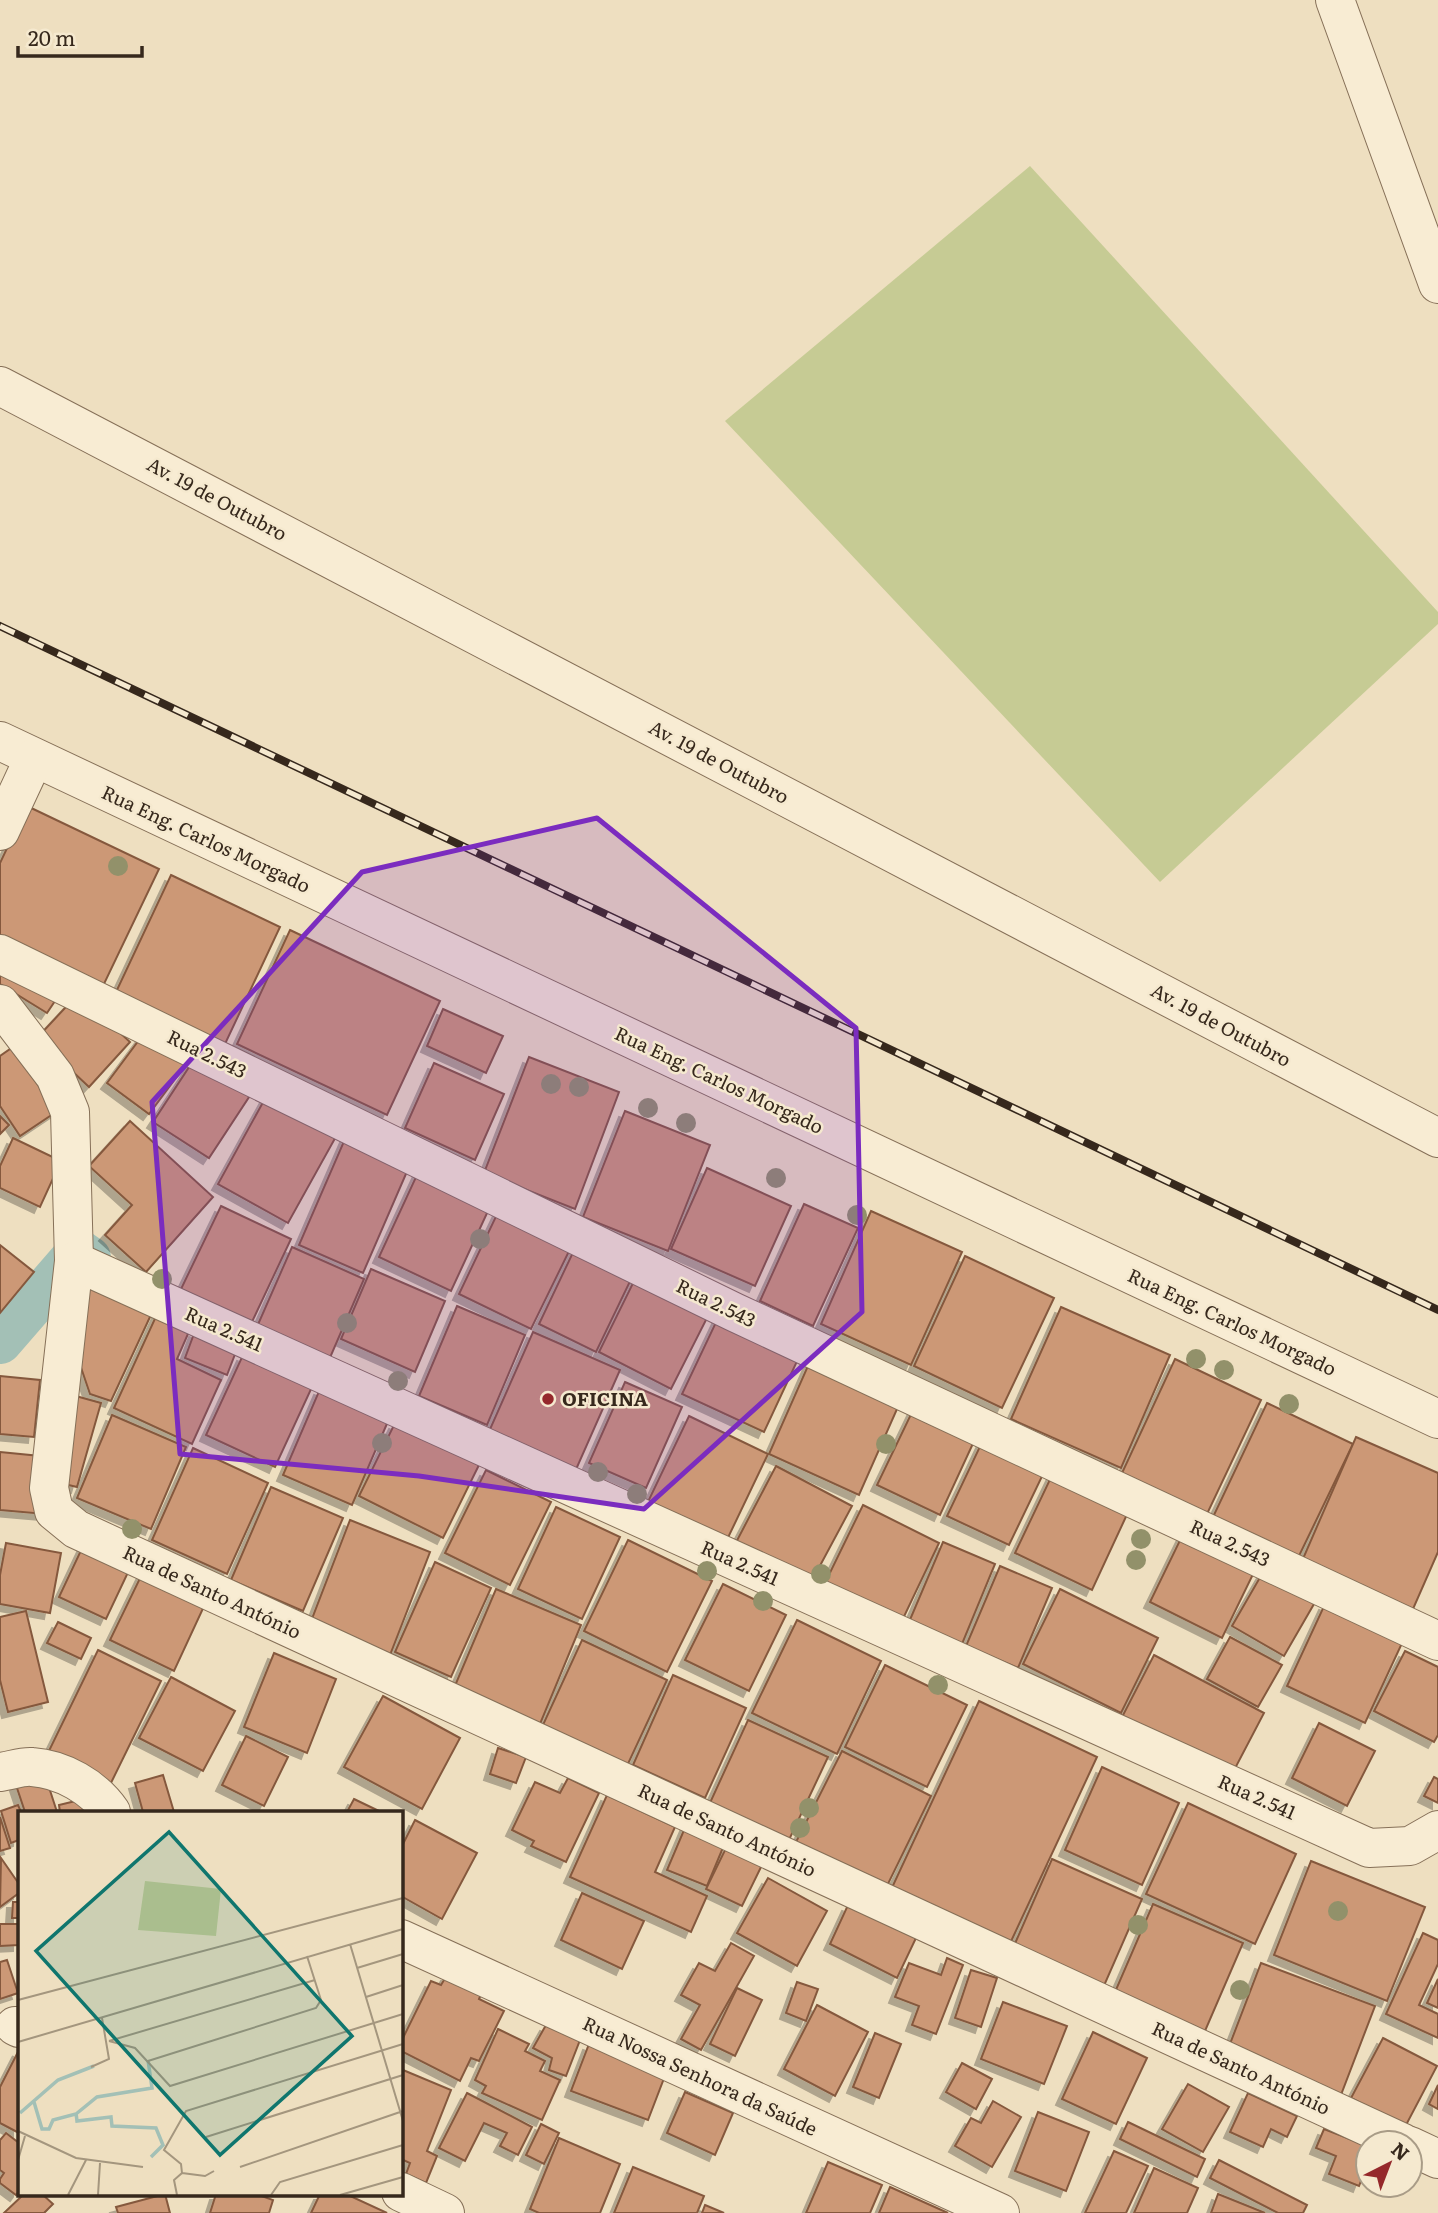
<svg xmlns="http://www.w3.org/2000/svg" width="1438" height="2213" viewBox="0 0 1438 2213" font-family="Literata,serif">
<defs>
<filter id="shadow"><feDropShadow dx="-6" dy="6" stdDeviation="0" flood-color="#0004"/></filter>
</defs>
<rect width="100%" height="100%" fill="#eedfc0"/>
<!-- green -->
<polygon fill="#c6cb94" points="1030,166 1438,612 1438,624 1160,882 725,421"/>
<g fill="none" stroke-linecap="round" stroke-linejoin="round">
<!-- canal -->
<polyline stroke="#a3c0b6" stroke-width="44" points="0,1342 79,1251 89,1258 87,1264"/>
</g>
<!-- building -->
<g fill="#cc9876" stroke="#85593e" stroke-width="2" filter="url(#shadow)">
<polygon points="27,806 159,869 103,986 0,937 0,863"/>
<polygon points="171,875 280,927 225,1044 116,992"/>
<polygon points="290,930 440,1001 387,1115 237,1044"/>
<polygon points="0,958 59,995 47,1013 0,984"/>
<polygon points="78,994 130,1042 89,1087 37,1038"/>
<polygon points="443,1009 503,1036 486,1073 427,1046"/>
<polygon points="145,1032 187,1063 149,1114 107,1083"/>
<polygon points="13,1047 56,1112 20,1136 0,1106 0,1056"/>
<polygon points="197,1055 253,1091 209,1158 153,1122"/>
<polygon points="529,1057 619,1092 575,1209 484,1173"/>
<polygon points="434,1063 504,1094 475,1160 405,1128"/>
<polygon points="267,1095 338,1133 288,1223 218,1184"/>
<polygon points="625,1111 710,1145 668,1251 583,1217"/>
<polygon points="0,1116 9,1125 0,1134"/>
<polygon points="130,1121 213,1197 146,1272 105,1235 132,1205 89,1166"/>
<polygon points="348,1132 412,1160 363,1273 299,1245"/>
<polygon points="13,1138 61,1161 40,1207 0,1188 0,1166"/>
<polygon points="422,1164 494,1198 451,1291 379,1257"/>
<polygon points="707,1168 791,1206 755,1286 671,1249"/>
<polygon points="804,1204 858,1228 813,1326 760,1301"/>
<polygon points="221,1206 291,1239 251,1324 181,1289"/>
<polygon points="500,1208 573,1243 531,1329 459,1294"/>
<polygon points="871,1211 962,1252 911,1365 821,1324"/>
<polygon points="577,1244 635,1271 596,1352 539,1324"/>
<polygon points="0,1245 34,1272 0,1313"/>
<polygon points="292,1247 364,1279 329,1360 256,1329"/>
<polygon points="965,1256 1054,1298 1002,1408 914,1366"/>
<polygon points="371,1269 445,1301 415,1372 341,1339"/>
<polygon points="81,1276 156,1304 111,1401 90,1394 72,1341"/>
<polygon points="636,1277 709,1314 671,1389 599,1352"/>
<polygon points="457,1306 525,1335 487,1425 419,1396"/>
<polygon points="1061,1307 1170,1355 1121,1468 1011,1419"/>
<polygon points="158,1312 191,1327 177,1359 221,1380 192,1444 114,1408"/>
<polygon points="718,1318 799,1357 764,1432 682,1394"/>
<polygon points="195,1331 237,1349 227,1375 185,1358"/>
<polygon points="533,1332 620,1370 574,1474 487,1436"/>
<polygon points="243,1355 312,1387 275,1467 206,1435"/>
<polygon points="811,1359 901,1400 859,1495 769,1454"/>
<polygon points="1175,1359 1261,1400 1207,1514 1122,1473"/>
<polygon points="0,1376 40,1380 34,1437 0,1434"/>
<polygon points="625,1382 682,1407 646,1488 589,1463"/>
<polygon points="320,1389 389,1419 352,1505 283,1475"/>
<polygon points="65,1393 101,1403 77,1487 60,1483"/>
<polygon points="1267,1403 1353,1444 1298,1558 1213,1517"/>
<polygon points="914,1408 976,1437 940,1515 877,1485"/>
<polygon points="112,1415 186,1447 151,1529 77,1498"/>
<polygon points="689,1416 768,1454 724,1546 645,1508"/>
<polygon points="395,1423 479,1465 443,1538 359,1496"/>
<polygon points="1356,1437 1438,1473 1438,1552 1413,1609 1302,1561"/>
<polygon points="984,1438 1046,1468 1009,1545 947,1516"/>
<polygon points="193,1448 268,1483 227,1574 152,1540"/>
<polygon points="0,1452 50,1457 45,1514 0,1510"/>
<polygon points="776,1466 852,1506 807,1590 732,1550"/>
<polygon points="486,1470 551,1502 510,1585 445,1553"/>
<polygon points="1054,1471 1130,1508 1092,1590 1015,1553"/>
<polygon points="271,1487 343,1518 303,1611 231,1580"/>
<polygon points="863,1505 939,1543 900,1625 823,1587"/>
<polygon points="556,1507 620,1537 582,1619 518,1589"/>
<polygon points="350,1520 430,1552 390,1655 310,1624"/>
<polygon points="1185,1530 1257,1566 1222,1638 1150,1602"/>
<polygon points="628,1540 712,1581 667,1672 584,1631"/>
<polygon points="943,1542 995,1564 962,1644 909,1622"/>
<polygon points="6,1543 61,1553 50,1613 0,1604 0,1575"/>
<polygon points="84,1544 131,1566 106,1619 59,1597"/>
<polygon points="435,1562 491,1588 451,1677 395,1652"/>
<polygon points="1000,1566 1052,1588 1018,1668 966,1646"/>
<polygon points="1266,1567 1318,1597 1284,1656 1232,1626"/>
<polygon points="143,1572 206,1602 174,1671 110,1640"/>
<polygon points="723,1584 786,1615 749,1691 685,1660"/>
<polygon points="496,1589 581,1625 540,1724 454,1688"/>
<polygon points="1060,1589 1158,1638 1121,1713 1023,1664"/>
<polygon points="1325,1604 1403,1641 1365,1723 1287,1686"/>
<polygon points="26,1611 48,1702 8,1712 0,1680 0,1617"/>
<polygon points="797,1620 881,1661 837,1754 752,1713"/>
<polygon points="58,1622 91,1638 81,1659 47,1643"/>
<polygon points="1230,1637 1282,1665 1258,1707 1207,1679"/>
<polygon points="582,1640 667,1680 627,1766 542,1727"/>
<polygon points="98,1650 161,1681 108,1789 45,1759"/>
<polygon points="1405,1651 1438,1667 1438,1735 1434,1742 1374,1711"/>
<polygon points="274,1653 336,1679 307,1753 244,1727"/>
<polygon points="1154,1655 1264,1713 1230,1778 1121,1719"/>
<polygon points="885,1665 967,1705 927,1787 845,1747"/>
<polygon points="673,1675 746,1708 705,1798 633,1765"/>
<polygon points="171,1677 235,1711 203,1771 139,1738"/>
<polygon points="383,1696 460,1738 422,1809 344,1767"/>
<polygon points="979,1701 1097,1757 1007,1950 889,1894"/>
<polygon points="748,1720 828,1757 788,1842 709,1805"/>
<polygon points="1319,1723 1375,1751 1347,1806 1292,1778"/>
<polygon points="246,1736 288,1757 264,1806 222,1785"/>
<polygon points="498,1748 526,1757 516,1783 490,1774"/>
<polygon points="842,1751 931,1796 886,1888 796,1842"/>
<polygon points="1102,1767 1179,1803 1142,1885 1065,1850"/>
<polygon points="45,1775 57,1812 25,1812 16,1785"/>
<polygon points="163,1775 174,1812 143,1812 135,1783"/>
<polygon points="1434,1777 1438,1779 1438,1803 1424,1796"/>
<polygon points="568,1778 599,1793 566,1862 531,1846 534,1841 512,1830 535,1782 560,1793"/>
<polygon points="607,1795 675,1827 655,1872 707,1896 691,1932 570,1877"/>
<polygon points="88,1798 92,1812 60,1812 59,1805"/>
<polygon points="354,1799 381,1812 347,1812"/>
<polygon points="1188,1803 1296,1854 1255,1944 1146,1894"/>
<polygon points="18,1805 21,1812 19,1840 11,1843 1,1811"/>
<polygon points="0,1817 10,1848 0,1851"/>
<polygon points="415,1820 477,1853 442,1919 401,1896 401,1848"/>
<polygon points="687,1823 727,1838 707,1886 667,1870"/>
<polygon points="727,1846 763,1863 742,1906 706,1889"/>
<polygon points="1,1858 19,1884 19,1893 0,1907"/>
<polygon points="1052,1859 1142,1899 1103,1988 1013,1948"/>
<polygon points="1311,1861 1425,1907 1387,2001 1274,1955"/>
<polygon points="768,1878 827,1911 797,1966 737,1933"/>
<polygon points="582,1893 644,1921 622,1969 561,1940"/>
<polygon points="13,1902 19,1902 19,1918 12,1918"/>
<polygon points="1153,1904 1243,1943 1205,2031 1115,1992"/>
<polygon points="848,1905 916,1938 897,1978 830,1944"/>
<polygon points="0,1924 19,1924 19,1945 0,1946"/>
<polygon points="1423,1933 1438,1940 1438,1964 1419,2005 1438,2014 1438,2038 1386,2014"/>
<polygon points="731,1943 754,1956 701,2050 681,2039 700,2005 681,1995 699,1963 715,1971"/>
<polygon points="947,1958 963,1965 936,2034 912,2025 919,2006 895,1997 909,1963 941,1975"/>
<polygon points="7,1960 18,1993 0,1999 0,1962"/>
<polygon points="1261,1963 1375,2006 1339,2100 1225,2057"/>
<polygon points="971,1970 997,1978 981,2027 955,2018"/>
<polygon points="447,1975 482,1992 479,1999 504,2011 479,2061 471,2058 460,2081 401,2051 401,2042 431,1981 441,1985"/>
<polygon points="1438,1979 1438,2008 1427,2003"/>
<polygon points="797,1982 818,1989 806,2021 786,2013"/>
<polygon points="737,1988 762,2000 735,2056 710,2044"/>
<polygon points="1003,2002 1067,2026 1044,2084 981,2059"/>
<polygon points="817,2005 868,2032 835,2096 784,2069"/>
<polygon points="546,2025 580,2040 566,2076 549,2070 552,2058 533,2048"/>
<polygon points="498,2029 529,2044 525,2051 545,2061 540,2071 560,2080 542,2120 482,2093 486,2086 475,2080"/>
<polygon points="1093,2032 1147,2058 1116,2124 1062,2099"/>
<polygon points="875,2033 901,2044 879,2098 853,2087"/>
<polygon points="1383,2038 1437,2066 1405,2127 1351,2098"/>
<polygon points="589,2044 666,2073 648,2120 571,2091"/>
<polygon points="19,2050 19,2133 0,2123 0,2087"/>
<polygon points="962,2063 992,2079 976,2109 946,2092"/>
<polygon points="403,2070 451,2090 427,2151 437,2156 426,2183 406,2174 410,2163 401,2159 401,2076"/>
<polygon points="1188,2084 1229,2107 1203,2152 1162,2129"/>
<polygon points="1438,2085 1438,2109 1429,2104"/>
<polygon points="685,2092 733,2113 715,2155 667,2133"/>
<polygon points="467,2093 532,2127 518,2155 500,2146 507,2133 484,2123 465,2161 439,2148"/>
<polygon points="1248,2093 1297,2116 1287,2137 1271,2129 1263,2147 1230,2132"/>
<polygon points="993,2101 1021,2117 992,2167 955,2146 971,2118 981,2123"/>
<polygon points="1038,2112 1089,2132 1066,2191 1015,2171"/>
<polygon points="1128,2122 1205,2159 1197,2177 1120,2139"/>
<polygon points="541,2124 559,2133 544,2164 526,2155"/>
<polygon points="1324,2129 1368,2146 1368,2163 1359,2186 1329,2174 1336,2156 1316,2148"/>
<polygon points="6,2133 19,2143 19,2191 16,2195 0,2183 0,2179 4,2173 0,2170 0,2140"/>
<polygon points="559,2138 620,2164 600,2213 539,2213 530,2209"/>
<polygon points="1114,2151 1148,2166 1126,2213 1085,2213"/>
<polygon points="1219,2160 1307,2205 1303,2213 1278,2213 1210,2178"/>
<polygon points="828,2162 882,2185 870,2213 806,2213"/>
<polygon points="633,2167 704,2196 697,2213 614,2213"/>
<polygon points="1154,2168 1198,2188 1187,2213 1134,2213"/>
<polygon points="890,2187 948,2213 879,2213"/>
<polygon points="24,2194 42,2194 53,2204 44,2213 4,2213"/>
<polygon points="165,2194 170,2213 118,2213 116,2207"/>
<polygon points="216,2194 256,2194 273,2200 269,2213 210,2213"/>
<polygon points="320,2194 346,2194 387,2213 311,2213"/>
<polygon points="1218,2194 1265,2213 1211,2213"/>
<polygon points="705,2205 724,2213 702,2213"/>
</g>
<g fill="none" stroke-linecap="round" stroke-linejoin="round">
<!-- minor casing -->
<g stroke="#867058" stroke-width="40">
<g id="minor">
<polyline points="1335,0 1438,284"/>
<polyline points="0,386 1438,1138"/>
<polyline points="0,741 1438,1419"/>
<polyline points="0,831 34,758"/>
<polyline points="0,954 734,1312 1438,1641"/>
<polyline points="0,1004 55,1076 70,1112 74,1261 49,1488 54,1511 76,1529 1403,2143"/>
<polyline points="74,1261 1369,1848 1410,1846 1438,1830"/>
<path d="M0,1772C10,1771 22,1766 32,1767C62,1769 94,1787 111,1812"/>
<polyline points="401,1939 1000,2213"/>
<polyline points="15,2026 19,2028"/>
<polyline points="1410,2146 1438,2159"/>
<polyline points="401,2192 445,2213"/>
</g>
</g>
<!-- minor -->
<use href="#minor" stroke="#f8ecd3" stroke-width="38"/>
<!-- rail casing -->
<g stroke="#36281c" stroke-width="8">
<polyline id="rail" points="0,626 1438,1310"/>
</g>
<!-- rail -->
<use href="#rail" stroke="#f5e9cf" stroke-width="5" stroke-dasharray="16" stroke-linecap="butt"/>
</g>
<!-- trees -->
<g fill="#92916a">
<circle cx="118" cy="866" r="10"/>
<circle cx="551" cy="1084" r="10"/>
<circle cx="579" cy="1087" r="10"/>
<circle cx="648" cy="1108" r="10"/>
<circle cx="686" cy="1123" r="10"/>
<circle cx="776" cy="1178" r="10"/>
<circle cx="857" cy="1215" r="10"/>
<circle cx="480" cy="1239" r="10"/>
<circle cx="162" cy="1279" r="10"/>
<circle cx="347" cy="1323" r="10"/>
<circle cx="1196" cy="1359" r="10"/>
<circle cx="1224" cy="1370" r="10"/>
<circle cx="398" cy="1381" r="10"/>
<circle cx="1289" cy="1404" r="10"/>
<circle cx="382" cy="1443" r="10"/>
<circle cx="886" cy="1444" r="10"/>
<circle cx="598" cy="1472" r="10"/>
<circle cx="637" cy="1494" r="10"/>
<circle cx="132" cy="1529" r="10"/>
<circle cx="1141" cy="1539" r="10"/>
<circle cx="1136" cy="1560" r="10"/>
<circle cx="707" cy="1571" r="10"/>
<circle cx="821" cy="1574" r="10"/>
<circle cx="763" cy="1601" r="10"/>
<circle cx="938" cy="1685" r="10"/>
<circle cx="809" cy="1808" r="10"/>
<circle cx="800" cy="1828" r="10"/>
<circle cx="1338" cy="1911" r="10"/>
<circle cx="1138" cy="1925" r="10"/>
<circle cx="1240" cy="1990" r="10"/>
</g>
<!-- marked area -->
<path fill="#7b2cbf" fill-opacity="0.2" stroke="#7b2cbf" stroke-width="5" stroke-linejoin="round" d="M597,818L856,1028L862,1312L644,1509L419,1476L180,1454L152,1102L362,872Z"/>
<!-- markers -->
<circle fill="#95282b" stroke="#f5e9cf" stroke-width="2.5" cx="548" cy="1399" r="7"/>
<g text-anchor="middle" stroke-width="5" stroke-linejoin="round" paint-order="stroke">
<!-- street labels -->
<g font-size="19" fill="#36281c" stroke="#f5e9cf">
<text transform="translate(217 499) rotate(28)" y="7">Av. 19 de Outubro</text>
<text transform="translate(719 762) rotate(28)" y="7">Av. 19 de Outubro</text>
<text transform="translate(206 839) rotate(25)" y="7">Rua Eng. Carlos Morgado</text>
<text transform="translate(1221 1025) rotate(28)" y="7">Av. 19 de Outubro</text>
<text transform="translate(207 1054) rotate(26)" y="7">Rua 2.543</text>
<text transform="translate(719 1080) rotate(25)" y="7">Rua Eng. Carlos Morgado</text>
<text transform="translate(716 1303) rotate(26)" y="7">Rua 2.543</text>
<text transform="translate(1232 1322) rotate(25)" y="7">Rua Eng. Carlos Morgado</text>
<text transform="translate(224 1329) rotate(24)" y="7">Rua 2.541</text>
<text transform="translate(1230 1543) rotate(25)" y="7">Rua 2.543</text>
<text transform="translate(740 1563) rotate(24)" y="7">Rua 2.541</text>
<text transform="translate(212 1592) rotate(25)" y="7">Rua de Santo António</text>
<text transform="translate(1257 1797) rotate(24)" y="7">Rua 2.541</text>
<text transform="translate(727 1830) rotate(25)" y="7">Rua de Santo António</text>
<text transform="translate(1241 2068) rotate(25)" y="7">Rua de Santo António</text>
<text transform="translate(700 2076) rotate(25)" y="7">Rua Nossa Senhora da Saúde</text>
</g>
<!-- poi labels -->
<g font-size="19" font-weight="bold" fill="#36281c" stroke="#f5e9cf" text-anchor="start">
<text x="562" y="1406">OFICINA</text>
</g>
</g>
<!-- overview -->
<g transform="translate(18 1811)">
<rect width="385" height="385" fill="#eedfc0"/>
<path d="M127,70L203,78L198,125L120,119Z" fill="#c6cb94"/>
<path fill="none" stroke="#a3c0b6" stroke-width="3.5" d="M16,291L24,318H31L35,309L58,303L79,286L134,277L130,249M2,302L40,269L76,255M58,302L59,310L93,306L94,315L138,317L145,334L133,346"/>
<path fill="none" stroke="#a4967e" stroke-width="2" d="M332,133L385,310M339,157L385,143M348,186L385,174M0,189L385,87M91,230L117,237L152,275L385,203M91,230L297,169M0,231L385,118M130,250L298,197L303,189L289,145M73,256L91,248L84,207M0,320L58,347L125,356M188,326L385,264M0,349L7,325M222,356L385,300M164,362L187,365L196,360M50,384L68,349M80,384L82,352M159,384L156,369L164,362L163,353L146,339L168,300L385,233M253,384L262,371L385,334M322,384L385,366"/>
<path fill="#0f766e" fill-opacity="0.15" stroke="#0f766e" stroke-width="3.5" d="M151,21L334,225L202,344L18,140Z"/>
<rect width="385" height="385" fill="none" stroke="#36281c" stroke-width="3.5"/>
</g>
<!-- north arrow -->
<g transform="translate(1389 2164) rotate(42)"><circle r="33" fill="#f5e9cf" stroke="#a99c87" stroke-width="2"/>
<path d="M0-5L12 26L0 18L-12 26Z" fill="#95282b"/>
<text y="-10" font-size="19" font-weight="bold" text-anchor="middle" fill="#36281c">N</text>
</g>
<!-- scale -->
<path d="M18 46v10h124v-10" fill="none" stroke="#36281c" stroke-width="3.5"/>
<text x="28" y="46" font-size="21" fill="#36281c" stroke="#f5e9cf" stroke-width="5" paint-order="stroke">20 m</text>
</svg>
